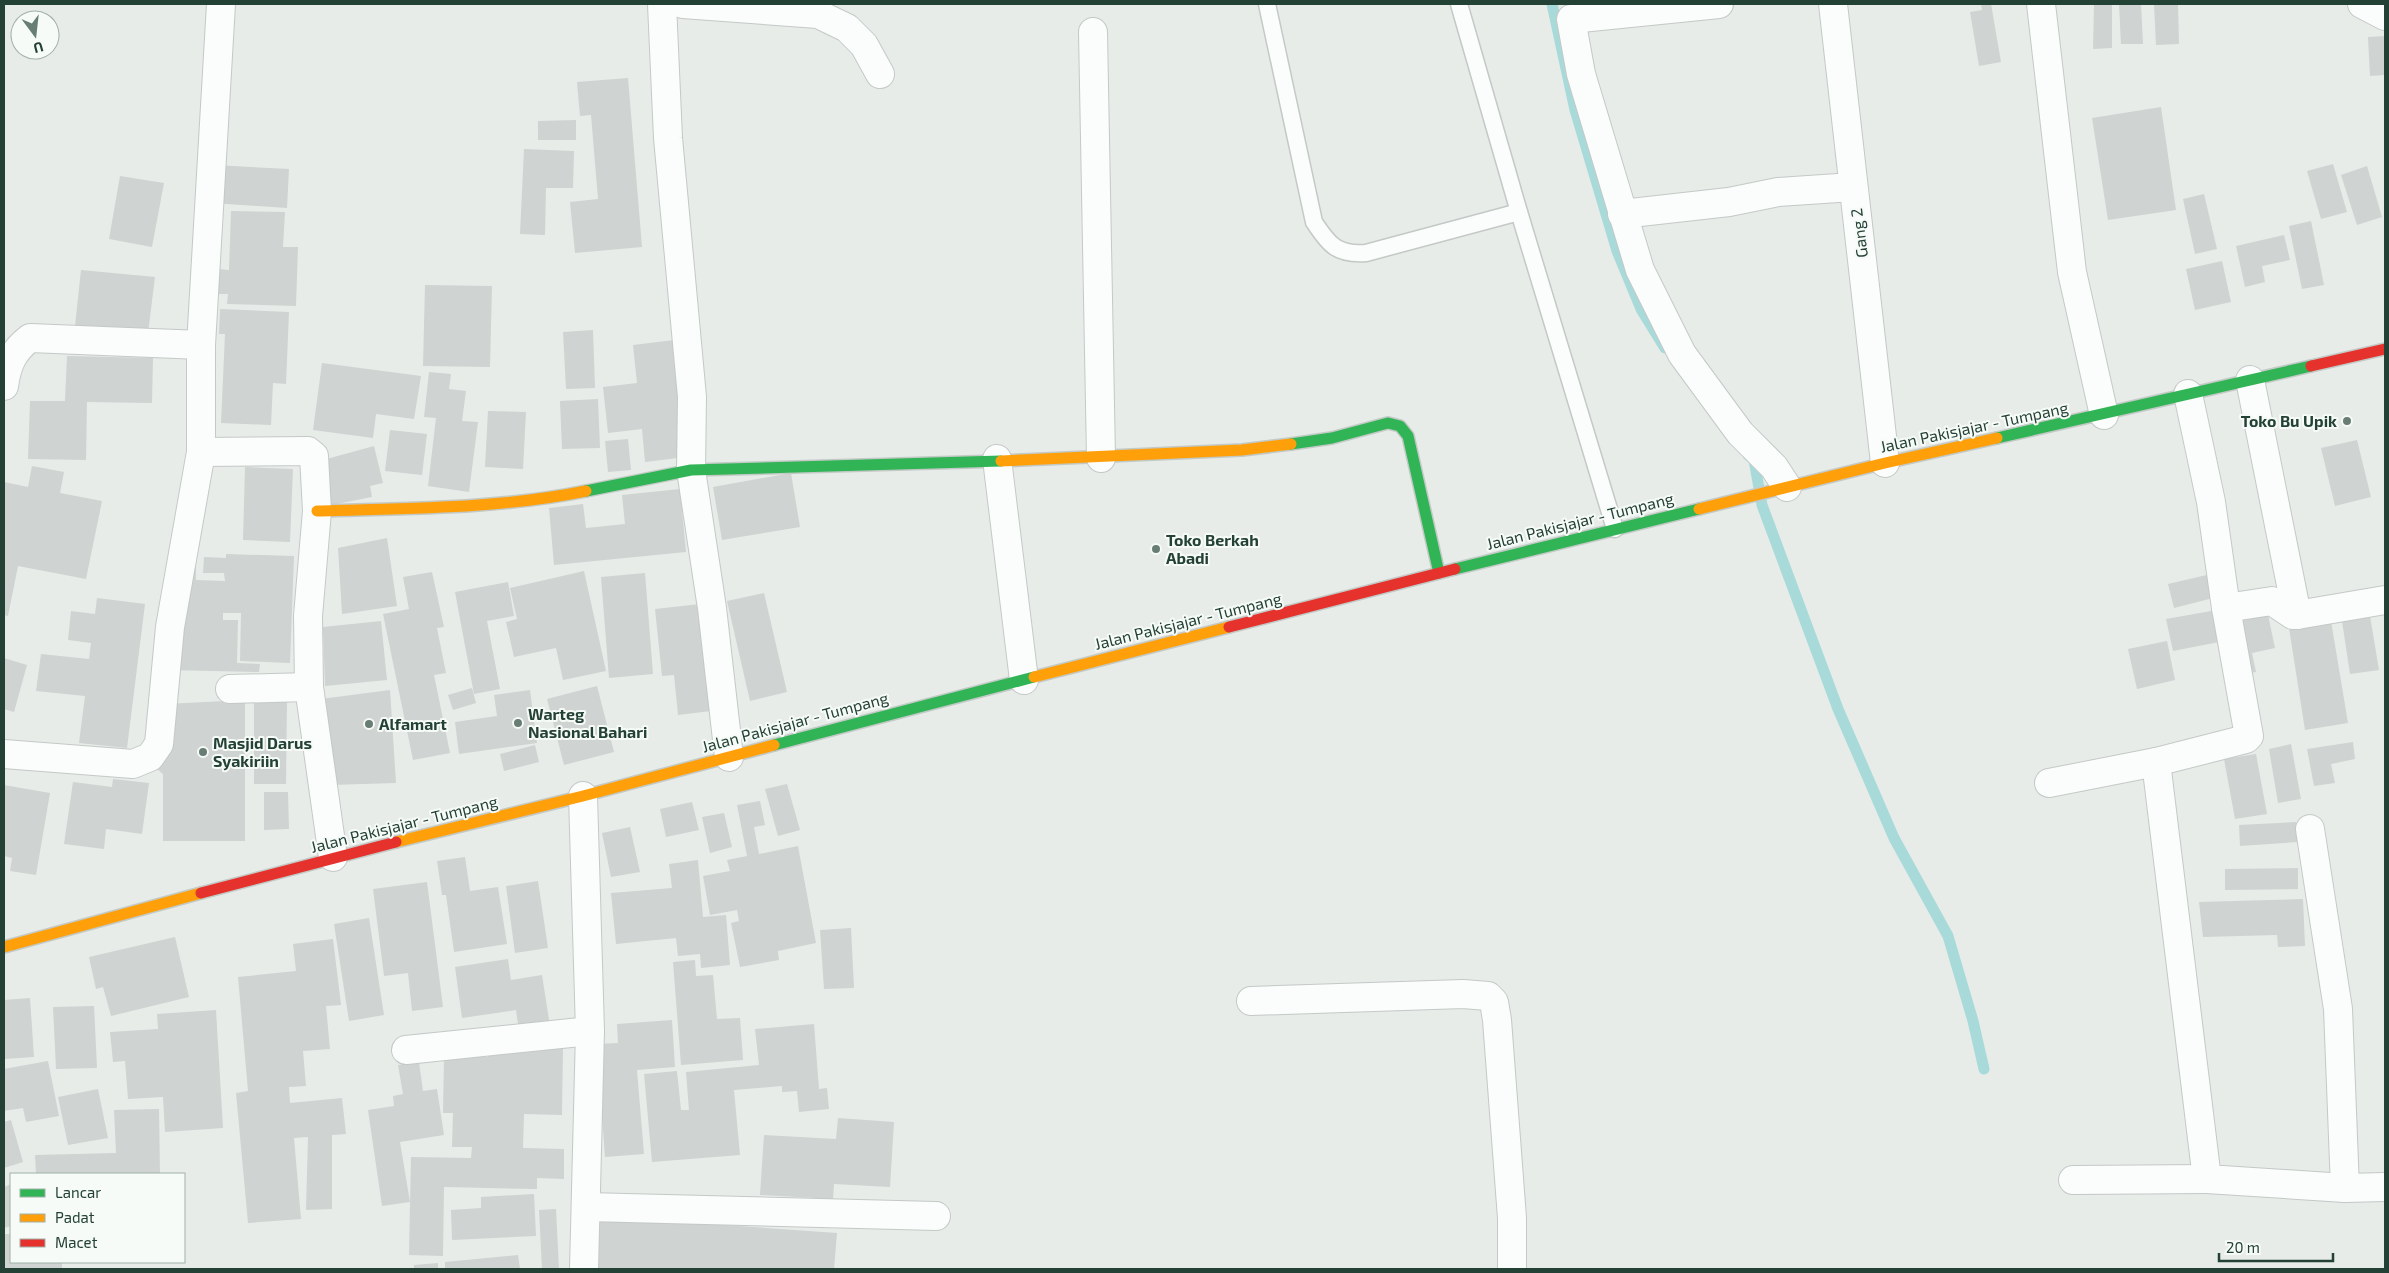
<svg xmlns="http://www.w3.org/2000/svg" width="2389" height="1273" viewBox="0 0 2389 1273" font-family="'Exo 2',sans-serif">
<rect width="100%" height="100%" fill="#e7ece9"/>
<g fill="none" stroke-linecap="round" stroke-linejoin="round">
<!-- stream -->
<g stroke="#a9dada" stroke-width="11">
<polyline points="1552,4 1575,110 1617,251 1641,309 1665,348"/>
<polyline points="1748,455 1754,460 1762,505 1838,709 1894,838 1948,936 1973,1021 1984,1069"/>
</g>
</g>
<!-- building -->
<g fill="#cfd3d1">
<polygon points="1981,4 1991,4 2001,62 1979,66 1970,12 1982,10"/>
<polygon points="2094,4 2112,4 2112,48 2093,49"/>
<polygon points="2119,4 2141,4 2143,44 2121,44"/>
<polygon points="2154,4 2178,4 2179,44 2156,45"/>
<polygon points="2385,36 2385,75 2370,76 2368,37"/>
<polygon points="628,78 642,247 575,253 570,202 598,199 591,115 580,116 577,82"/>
<polygon points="2161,107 2176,210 2108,220 2092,118"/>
<polygon points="576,120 576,140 538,140 538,121"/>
<polygon points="524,149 574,151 573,188 546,188 545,235 520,234"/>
<polygon points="2333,164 2347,212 2321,219 2307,171"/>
<polygon points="214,165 289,169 287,208 212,203"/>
<polygon points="2367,166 2382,217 2357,225 2341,175"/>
<polygon points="120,176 164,183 152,247 109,239"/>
<polygon points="2204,194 2217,249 2195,254 2183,199"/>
<polygon points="231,211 285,212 283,247 298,247 296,306 227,304 228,294 207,294 207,268 229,270"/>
<polygon points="2311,221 2324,285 2302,289 2289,226"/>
<polygon points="2284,235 2290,260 2262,266 2265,282 2245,287 2236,246"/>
<polygon points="2222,261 2231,302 2195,310 2186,269"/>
<polygon points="81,270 155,277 148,333 75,326"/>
<polygon points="425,285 492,286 490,367 423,366"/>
<polygon points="220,309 289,312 286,384 273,383 271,425 221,423 225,334 219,334"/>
<polygon points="593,330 595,388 566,389 563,332"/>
<polygon points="674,340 686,457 645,462 642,429 608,433 603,387 637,383 633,345"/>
<polygon points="67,356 153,358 152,403 87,402 86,460 28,459 30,401 65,401"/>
<polygon points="322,363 421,376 414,419 376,414 373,438 313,430"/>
<polygon points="429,372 451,374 449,389 466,391 462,421 478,422 469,492 428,486 436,418 424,417"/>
<polygon points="598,399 600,448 562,449 560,401"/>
<polygon points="488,411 526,412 523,469 485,467"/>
<polygon points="390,430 427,434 422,475 385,471"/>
<polygon points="628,439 631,470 608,472 605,441"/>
<polygon points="2357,440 2371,497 2335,506 2321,448"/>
<polygon points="374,446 383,483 370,486 372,497 331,505 323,460"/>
<polygon points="32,466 64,472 60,493 102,501 86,579 18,566 8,616 4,615 4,482 28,487"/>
<polygon points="245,467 293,469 290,542 243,540"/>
<polygon points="791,473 800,527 722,540 713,487"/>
<polygon points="680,489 686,552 554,565 549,508 583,504 586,528 625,524 622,495"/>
<polygon points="387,538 397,606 342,614 338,548"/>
<polygon points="226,554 294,556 290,663 240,661 241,613 223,613 223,620 238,620 237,663 260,664 259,672 170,670 183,560 196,560 196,580 225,581 224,573 203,573 204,557 226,558"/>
<polygon points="584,571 606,671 563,680 556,648 514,657 506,622 517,619 510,588"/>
<polygon points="432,572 444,627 437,628 446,673 434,675 450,753 413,760 383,614 409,609 403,577"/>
<polygon points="645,573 653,674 609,678 601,577"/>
<polygon points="2211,574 2217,597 2174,608 2168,584"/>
<polygon points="508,582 514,616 487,621 500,689 474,694 455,592"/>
<polygon points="764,593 787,692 750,701 727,601"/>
<polygon points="97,598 145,604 127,748 79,743 85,696 36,691 41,654 89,659 91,643 68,640 71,611 95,614"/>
<polygon points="700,604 711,711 678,715 674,675 662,676 655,609"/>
<polygon points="2217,610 2224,641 2173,651 2166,619"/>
<polygon points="2267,610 2275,648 2252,653 2256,672 2244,674 2232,618"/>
<polygon points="2370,616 2379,670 2350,674 2342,621"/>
<polygon points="381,621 387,680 325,686 323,627"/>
<polygon points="2331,621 2348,723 2305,730 2289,628"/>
<polygon points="2167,641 2175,680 2137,689 2128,649"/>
<polygon points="4,658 27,665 14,712 4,709"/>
<polygon points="597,686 614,752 564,765 547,699"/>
<polygon points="472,688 476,703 453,710 448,695"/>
<polygon points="390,690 396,783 330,785 321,699"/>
<polygon points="530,690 537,743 459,754 455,722 497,716 494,695"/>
<polygon points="254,699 287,700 286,784 254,784"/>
<polygon points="245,700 245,841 163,841 163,774 157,769 166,704"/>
<polygon points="2353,742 2355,759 2331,764 2335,783 2314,786 2307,749"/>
<polygon points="2291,744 2301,799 2278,803 2269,749"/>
<polygon points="535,745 539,762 504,771 500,754"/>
<polygon points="2256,754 2267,814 2235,819 2224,759"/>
<polygon points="113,779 149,783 142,834 106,829 104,849 64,844 73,782 112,787"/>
<polygon points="787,784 800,830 778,836 765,789"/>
<polygon points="4,785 50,793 36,875 10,871 12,858 4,856"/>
<polygon points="264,792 288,792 289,829 264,830"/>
<polygon points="760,801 765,825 754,827 759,854 798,846 816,943 778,951 779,960 740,967 731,923 739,921 737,910 710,915 703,876 730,871 727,860 747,856 737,805"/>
<polygon points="692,802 699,830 666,837 660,809"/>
<polygon points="724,813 732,847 710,853 702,817"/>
<polygon points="2296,822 2298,842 2240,846 2239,825"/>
<polygon points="630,827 640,872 611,877 602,833"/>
<polygon points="465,857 470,891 498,887 507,944 454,952 446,895 442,895 437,861"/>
<polygon points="698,860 703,917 726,915 730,965 701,968 700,954 678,956 676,938 616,944 611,893 672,888 669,864"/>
<polygon points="2298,868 2298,889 2225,890 2225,869"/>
<polygon points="538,881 548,948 515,953 506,886"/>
<polygon points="427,882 443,1007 412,1011 408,973 384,976 373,889"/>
<polygon points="2303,899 2305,946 2278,947 2277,935 2203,937 2199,902"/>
<polygon points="369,918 384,1015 349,1021 334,924"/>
<polygon points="851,928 854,988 824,989 820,930"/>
<polygon points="175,937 189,997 111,1016 103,987 96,989 89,957"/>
<polygon points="333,939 341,1005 326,1006 330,1049 303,1051 306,1086 289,1087 290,1103 342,1098 346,1134 332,1135 332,1209 306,1210 308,1137 294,1138 301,1219 248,1223 236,1093 248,1091 238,977 296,971 293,944"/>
<polygon points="508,959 511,980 542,975 550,1026 519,1031 516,1010 462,1018 455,967"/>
<polygon points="695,960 696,976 713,975 717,1019 740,1018 743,1060 681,1065 673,962"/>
<polygon points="30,998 34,1057 4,1059 4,1000"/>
<polygon points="94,1006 97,1068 56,1069 53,1007"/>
<polygon points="216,1010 223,1128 165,1132 163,1097 128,1099 125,1061 113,1062 110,1032 158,1029 157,1014"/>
<polygon points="672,1020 675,1067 637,1070 644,1154 605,1157 597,1044 618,1043 617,1024"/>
<polygon points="814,1024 819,1089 827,1088 829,1109 799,1112 797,1091 782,1092 782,1086 734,1090 740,1155 652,1162 644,1074 677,1071 681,1110 689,1110 686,1072 759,1065 755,1029"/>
<polygon points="489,1045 563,1047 562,1115 524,1114 523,1148 564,1149 564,1179 537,1178 537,1189 444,1187 443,1256 409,1255 411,1157 471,1158 472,1147 452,1147 453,1113 443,1113 444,1056 488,1057"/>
<polygon points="48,1061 59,1116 26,1122 23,1108 4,1111 4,1069"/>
<polygon points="419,1062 423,1091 437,1089 444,1135 400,1142 410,1202 382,1206 368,1110 394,1106 393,1096 403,1094 398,1065"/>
<polygon points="98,1089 108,1138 68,1145 58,1097"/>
<polygon points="159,1109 160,1174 36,1174 35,1155 116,1153 114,1110"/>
<polygon points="838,1118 894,1122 890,1187 834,1184 833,1199 760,1195 764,1135 836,1139"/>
<polygon points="11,1120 23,1162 4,1168 4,1122"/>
<polygon points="11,1184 11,1226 4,1228 4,1187"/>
<polygon points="534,1194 536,1236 452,1240 451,1210 481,1208 481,1197"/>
<polygon points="556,1209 559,1269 542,1269 539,1210"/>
<polygon points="598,1216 837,1233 834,1269 594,1269"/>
<polygon points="5,1234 11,1234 11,1262 62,1262 62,1269 5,1269"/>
<polygon points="518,1255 520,1269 445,1269 445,1262"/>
<polygon points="438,1263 438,1269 414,1269 414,1265"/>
</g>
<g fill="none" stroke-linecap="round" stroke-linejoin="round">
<!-- lane casing -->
<g stroke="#c4c9c6" stroke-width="19">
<g id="lane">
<path d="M1267,4L1314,222C1329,245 1337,255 1366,253L1519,212"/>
<polyline points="1459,4 1519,212 1615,529"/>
</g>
</g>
<!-- street casing -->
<g stroke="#c4c9c6" stroke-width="30">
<g id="street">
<polyline points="662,4 668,138 692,397 691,470 712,608 729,757"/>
<polyline points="683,4 818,14 847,28 864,45 880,74"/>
<polyline points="1719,4 1571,19 1581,74 1640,270 1682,354 1740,433 1774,467 1787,487"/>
<polyline points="1833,4 1885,463"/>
<polyline points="2041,4 2072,272 2104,415"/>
<polyline points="2362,4 2385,16"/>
<polyline points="1093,32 1101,458"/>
<polyline points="1622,214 1729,202 1778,192 1853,187"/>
<polyline points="2250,380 2297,615"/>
<path d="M4,386C7,364 13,351 30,338L201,345"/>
<polyline points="2188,394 2211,502 2226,608"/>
<polyline points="201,452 308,451 314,456 317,511 308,616 309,687 333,857"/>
<polyline points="997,459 1024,680"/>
<polyline points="230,689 309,687"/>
<polyline points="4,754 133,764 150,757 159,744 170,627 201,452 201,345 221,4"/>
<polyline points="2156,762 2246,739 2249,736 2226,608 2272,601 2293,615 2297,615 2385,600"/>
<polyline points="2049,783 2156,762 2207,1179 2345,1188 2385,1187"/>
<polyline points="583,796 590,1031 584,1269"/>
<polyline points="2310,829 2338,1009 2345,1188"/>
<polyline points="1251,1001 1463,994 1488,996 1494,1002 1497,1020 1512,1218 1512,1269"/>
<polyline points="406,1050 590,1031"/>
<polyline points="2073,1180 2207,1179"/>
<polyline points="587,1207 936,1216"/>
</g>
</g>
<!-- fast casing -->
<g stroke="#c3cac6" stroke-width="14">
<g id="fast">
<polyline points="1997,438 2311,366"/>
<polyline points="1291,444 1332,438 1388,423 1400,426 1408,436 1439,573"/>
<polyline points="586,491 691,470 1001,461"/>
<polyline points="1455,569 1699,509"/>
<polyline points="774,745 1034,677"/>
</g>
</g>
<!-- slow casing -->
<g stroke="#c3cac6" stroke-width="14">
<g id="slow">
<polyline points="1001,461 1242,450 1291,444"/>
<polyline points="1699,509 1885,463 1997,438"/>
<path d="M317,511C407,508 498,509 586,491"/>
<polyline points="1034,677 1229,627"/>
<polyline points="396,842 583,796 774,745"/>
<polyline points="4,947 201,893"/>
</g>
</g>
<!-- jam casing -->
<g stroke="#c3cac6" stroke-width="14">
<g id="jam">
<polyline points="2311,366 2385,349"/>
<polyline points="1229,627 1455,569"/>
<polyline points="201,893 396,842"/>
</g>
</g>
<!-- lane -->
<use href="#lane" stroke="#fbfcfc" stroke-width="16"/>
<!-- street -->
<use href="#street" stroke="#fbfcfc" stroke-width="28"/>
<!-- fast -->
<use href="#fast" stroke="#30b455" stroke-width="11"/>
<!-- slow -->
<use href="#slow" stroke="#ff9f0a" stroke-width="11"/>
<!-- jam -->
<use href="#jam" stroke="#e5322d" stroke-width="11"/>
</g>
<!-- markers -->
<g fill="#687d74" stroke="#f6fbf8" stroke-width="2">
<circle cx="2347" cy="421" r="5"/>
<circle cx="1156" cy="549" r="5"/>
<circle cx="518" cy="723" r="5"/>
<circle cx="369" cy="724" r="5"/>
<circle cx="203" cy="752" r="5"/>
</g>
<g text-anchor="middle" stroke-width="4" stroke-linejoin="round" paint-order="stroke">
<!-- street labels -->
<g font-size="16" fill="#244135" stroke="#f6fbf8">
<text transform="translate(1859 233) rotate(-97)" y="6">Gang 2</text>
<text transform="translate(1974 427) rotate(-12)" y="6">Jalan Pakisjajar - Tumpang</text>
<text transform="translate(1580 521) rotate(-14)" y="6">Jalan Pakisjajar - Tumpang</text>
<text transform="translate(1188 621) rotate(-14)" y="6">Jalan Pakisjajar - Tumpang</text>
<text transform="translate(795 722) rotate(-15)" y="6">Jalan Pakisjajar - Tumpang</text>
<text transform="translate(404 824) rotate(-14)" y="6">Jalan Pakisjajar - Tumpang</text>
</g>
<!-- poi labels -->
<g font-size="16" font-weight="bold" fill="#244135" stroke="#f6fbf8" text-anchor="start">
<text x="2337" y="427" text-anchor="end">Toko Bu Upik</text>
<text x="1166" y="546">Toko Berkah<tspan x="1166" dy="18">Abadi</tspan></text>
<text x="528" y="720">Warteg<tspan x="528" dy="18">Nasional Bahari</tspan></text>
<text x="379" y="730">Alfamart</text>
<text x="213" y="749">Masjid Darus<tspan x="213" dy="18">Syakiriin</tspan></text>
</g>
</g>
<!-- border -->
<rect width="2389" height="1273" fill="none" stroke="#244135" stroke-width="10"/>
<!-- legend -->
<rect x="10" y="1173" width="175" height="90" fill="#f6fbf8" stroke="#a2b1aa"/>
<rect x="20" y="1189" width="25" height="8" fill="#30b455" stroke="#a2b1aa"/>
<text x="55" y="1198" font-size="15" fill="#244135">Lancar</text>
<rect x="20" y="1214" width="25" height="8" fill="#ff9f0a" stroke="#a2b1aa"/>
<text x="55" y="1223" font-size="15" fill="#244135">Padat</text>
<rect x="20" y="1239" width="25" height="8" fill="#e5322d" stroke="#a2b1aa"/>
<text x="55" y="1248" font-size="15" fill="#244135">Macet</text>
<!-- north arrow -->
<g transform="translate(35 35) rotate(165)"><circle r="24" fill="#f6fbf8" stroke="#a2b1aa"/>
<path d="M0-4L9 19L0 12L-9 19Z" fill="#687d74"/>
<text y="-8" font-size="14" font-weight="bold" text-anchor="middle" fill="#244135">U</text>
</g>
<!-- scale -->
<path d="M2219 1253v8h114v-8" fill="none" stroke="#244135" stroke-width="2.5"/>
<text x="2226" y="1253" font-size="15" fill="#244135" stroke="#f6fbf8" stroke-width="4" paint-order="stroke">20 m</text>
</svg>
